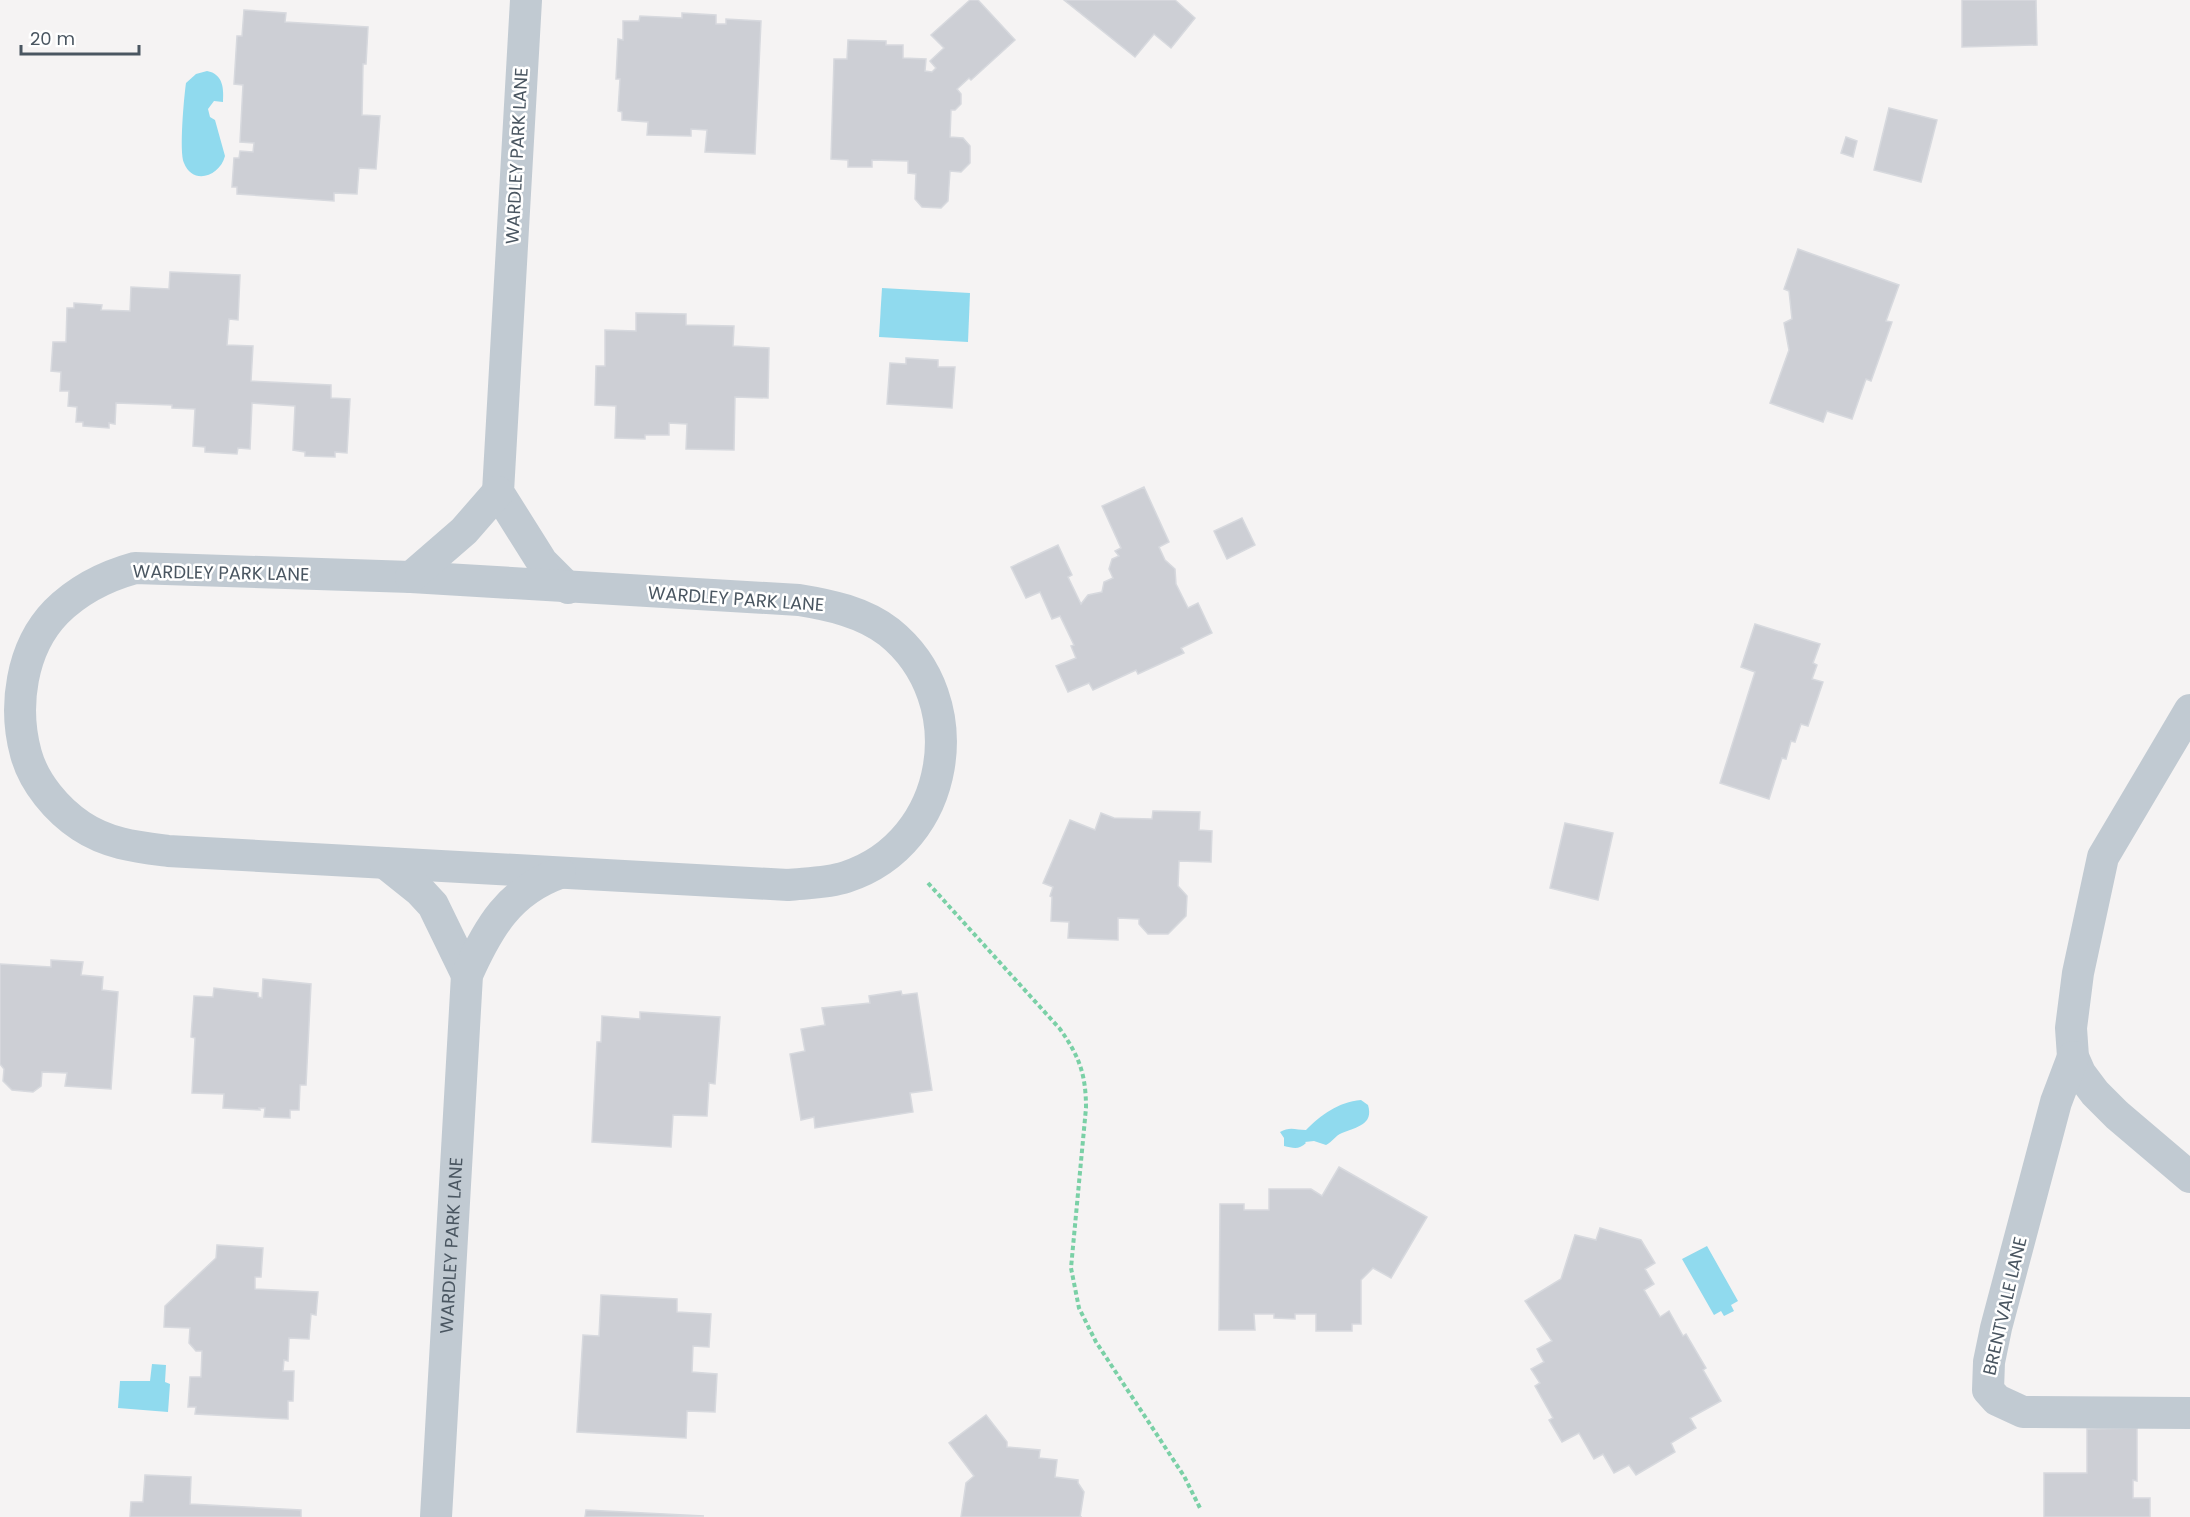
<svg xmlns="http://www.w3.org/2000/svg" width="2190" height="1517" viewBox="0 0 2190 1517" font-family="Poppins,sans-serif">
<rect width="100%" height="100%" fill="#f5f3f3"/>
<!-- water -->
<g fill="#90daee">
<path d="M207,71C223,74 224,88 223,102L214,101L208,109L210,117L215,120L225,156C220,176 193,186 184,163C179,152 184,97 186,83L196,74Z"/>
<polygon points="882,288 970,293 968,342 879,337"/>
<path d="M1361,1100L1368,1105C1374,1125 1356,1127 1342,1133C1336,1135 1332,1142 1326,1145L1314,1141L1305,1142L1306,1143C1299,1150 1293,1148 1284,1146V1138L1280,1132C1290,1126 1296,1130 1306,1130C1321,1115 1338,1102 1361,1100Z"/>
<polygon points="1707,1246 1738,1301 1731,1305 1734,1311 1724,1316 1721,1311 1714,1315 1682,1259"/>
<polygon points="152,1364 166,1365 165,1382 170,1384 168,1412 118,1408 120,1381 150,1381"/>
</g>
<!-- building -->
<g fill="#cdcfd5" stroke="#d7d9de" stroke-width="1.5">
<polygon points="970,0 978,0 1015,40 971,80 969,78 957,89 961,94 961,104 955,110 951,110 950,137 963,138 970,146 970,163 961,172 950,171 948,201 941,208 922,207 915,199 916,174 908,173 908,161 872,160 872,167 848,167 848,160 831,159 834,59 847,59 848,40 886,41 886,45 903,45 903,58 926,59 925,71 932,72 936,68 930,61 944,48 931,35"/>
<polygon points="1064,0 1175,0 1195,18 1171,48 1154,34 1135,57"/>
<polygon points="1962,0 2036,0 2037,45 1962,47"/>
<polygon points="244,10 286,13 285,22 368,27 366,64 363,64 362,115 380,116 376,169 359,168 357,194 334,193 334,201 237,194 237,187 232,187 234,158 239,158 240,151 253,152 254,143 240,142 243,85 234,84 237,36 242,36"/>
<polygon points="682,13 716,15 716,24 726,24 726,19 761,21 755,154 705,152 707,130 691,129 691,136 647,135 648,122 622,120 622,112 618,111 620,79 616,79 618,39 623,40 623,21 639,21 640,16 682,18"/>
<polygon points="1889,108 1937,120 1921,182 1874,170"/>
<polygon points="1846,137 1857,141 1853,157 1841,153"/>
<polygon points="1798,249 1899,285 1886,321 1892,322 1871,381 1866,379 1852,419 1827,411 1823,422 1770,403 1789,350 1784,323 1792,319 1789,291 1784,289"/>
<polygon points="170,272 240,275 238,320 229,319 227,345 253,346 251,381 331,385 331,398 350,399 347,453 335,452 335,457 305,456 305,452 293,450 295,406 252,403 250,449 238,448 237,454 205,452 205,447 193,446 195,409 172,408 172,405 116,403 115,424 109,423 109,428 83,426 83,422 76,422 77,407 68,406 69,391 60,391 61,372 51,371 53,342 66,342 67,308 74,308 74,303 102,305 101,310 130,311 131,287 169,289"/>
<polygon points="636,313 686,314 686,325 734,326 733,346 769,348 768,398 735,397 734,450 686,449 687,424 669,423 669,435 645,435 645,439 615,438 616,406 595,405 596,366 605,366 605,330 636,331"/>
<polygon points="906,358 938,360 938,367 955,367 952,408 887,404 890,363 906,364"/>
<polygon points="1144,487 1169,542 1159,547 1165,560 1175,569 1176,584 1188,608 1198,603 1212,633 1181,648 1184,653 1138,674 1136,670 1093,690 1089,683 1068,692 1056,666 1076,658 1071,646 1074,645 1060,616 1052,619 1040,592 1026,598 1011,567 1058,545 1072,575 1068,577 1081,604 1088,595 1102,592 1104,582 1113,578 1109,569 1112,559 1119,556 1115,551 1121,548 1102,506"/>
<polygon points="1242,518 1255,545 1227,559 1214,531"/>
<polygon points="1755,624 1820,644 1813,663 1817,665 1812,679 1823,682 1808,726 1801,724 1795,742 1791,741 1786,759 1782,758 1769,799 1720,783 1755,672 1741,667"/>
<polygon points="1153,811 1200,812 1199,830 1212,831 1211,862 1179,861 1178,886 1187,896 1186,916 1168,934 1148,934 1139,924 1139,919 1118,918 1118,940 1068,938 1069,922 1051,921 1052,897 1050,896 1053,887 1043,883 1070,820 1095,830 1101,813 1114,818 1152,819"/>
<polygon points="1565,823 1613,833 1598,900 1550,888"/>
<polygon points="51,960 83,962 81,975 103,977 102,990 118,992 111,1089 65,1086 67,1073 42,1072 41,1086 33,1092 12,1090 3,1081 4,1069 0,1064 0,964 51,967"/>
<polygon points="263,979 311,984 306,1085 300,1085 299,1110 290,1110 290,1118 264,1117 265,1108 259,1108 260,1110 223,1108 224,1094 192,1093 195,1038 191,1037 194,996 213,997 214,988 258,993 258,997 262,998"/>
<polygon points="901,991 902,995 917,993 932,1090 910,1093 913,1112 815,1128 814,1117 801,1120 790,1054 805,1051 801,1029 825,1025 822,1008 870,1003 869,996"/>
<polygon points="640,1012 720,1017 715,1084 709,1083 707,1116 673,1115 671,1147 592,1142 597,1042 601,1042 602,1016 640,1019"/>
<polygon points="1339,1167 1427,1217 1391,1278 1373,1268 1361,1280 1361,1324 1352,1324 1352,1331 1316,1331 1316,1314 1295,1314 1295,1319 1274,1318 1274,1314 1254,1314 1255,1330 1219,1330 1220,1204 1244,1204 1244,1210 1269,1210 1269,1189 1311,1189 1322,1196"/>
<polygon points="1600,1228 1641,1240 1655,1263 1645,1269 1654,1284 1644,1290 1660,1317 1669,1311 1683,1336 1686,1334 1706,1368 1703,1370 1721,1401 1690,1418 1696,1428 1671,1443 1675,1452 1636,1475 1629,1465 1614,1473 1603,1454 1594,1459 1579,1433 1562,1442 1549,1420 1553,1418 1535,1386 1540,1383 1531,1369 1544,1362 1537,1349 1552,1341 1525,1301 1561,1279 1575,1235 1596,1240"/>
<polygon points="217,1245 263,1248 261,1277 255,1277 255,1289 318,1292 316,1315 311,1314 309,1339 289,1338 288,1361 284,1360 283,1371 294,1371 293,1401 288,1401 288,1419 195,1414 196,1407 188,1407 190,1377 201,1377 202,1351 196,1351 189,1343 190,1328 164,1327 165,1306 216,1258"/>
<polygon points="601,1295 677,1299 677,1312 711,1314 709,1347 693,1346 692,1372 717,1374 715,1412 687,1411 686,1438 577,1432 583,1335 599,1336"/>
<polygon points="986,1415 1007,1442 1007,1447 1040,1450 1039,1458 1057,1460 1055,1477 1078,1480 1078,1483 1084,1492 1080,1517 1082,1517 961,1517 966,1483 974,1476 949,1443"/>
<polygon points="2137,1428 2137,1481 2133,1480 2133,1498 2150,1498 2150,1517 2044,1517 2044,1473 2087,1473 2087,1429"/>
<polygon points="145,1475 191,1477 190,1504 301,1510 301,1517 130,1517 131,1502 143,1502"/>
<polygon points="586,1510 704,1516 585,1517"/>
</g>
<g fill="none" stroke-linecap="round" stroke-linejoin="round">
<!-- path -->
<path stroke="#7ad0a6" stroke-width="4" stroke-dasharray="4.5 3" stroke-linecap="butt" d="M928,883L1060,1029C1079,1056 1086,1074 1086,1108L1071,1268L1079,1308L1096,1342L1184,1476L1201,1510"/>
<!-- street -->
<g stroke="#c1cad2" stroke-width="32">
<polyline points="526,0 498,492 542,562 568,588"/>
<path d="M135,568L411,577L799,600C830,605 863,612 889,632C974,700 951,843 846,877C828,883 807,883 788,885L168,851C137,847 108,844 81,826C57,810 34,783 26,754C13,707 21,648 56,612C78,590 106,576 135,568Z"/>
<polyline points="411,577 464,531 498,492"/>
<polyline points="2190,710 2103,857 2078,973 2071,1028 2073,1057 2080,1073 2095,1093 2117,1115 2190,1177"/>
<polyline points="385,863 420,891 433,905 467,975"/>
<polyline points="2073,1057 2056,1102 1996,1328 1989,1362 1988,1390 1997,1400 2023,1412 2190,1413"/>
<path id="s1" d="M436,1517L467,975C488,928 509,891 560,873"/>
</g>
</g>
<g text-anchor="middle" stroke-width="5" stroke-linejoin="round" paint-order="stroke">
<!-- street labels -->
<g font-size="18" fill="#4a5661" stroke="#fff">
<text transform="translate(517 156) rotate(-87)" y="6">WARDLEY PARK LANE</text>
<text transform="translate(221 573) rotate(1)" y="6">WARDLEY PARK LANE</text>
<text transform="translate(736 599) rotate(4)" y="6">WARDLEY PARK LANE</text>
<text dy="6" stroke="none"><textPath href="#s1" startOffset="272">WARDLEY PARK LANE</textPath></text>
<text transform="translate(2005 1306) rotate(-77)" y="6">BRENTVALE LANE</text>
</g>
</g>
<!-- scale -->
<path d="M21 45v9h118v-9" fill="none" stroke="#4a5661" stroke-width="3"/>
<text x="30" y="45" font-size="18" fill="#4a5661" stroke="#ffffff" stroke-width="4.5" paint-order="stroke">20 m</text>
</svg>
